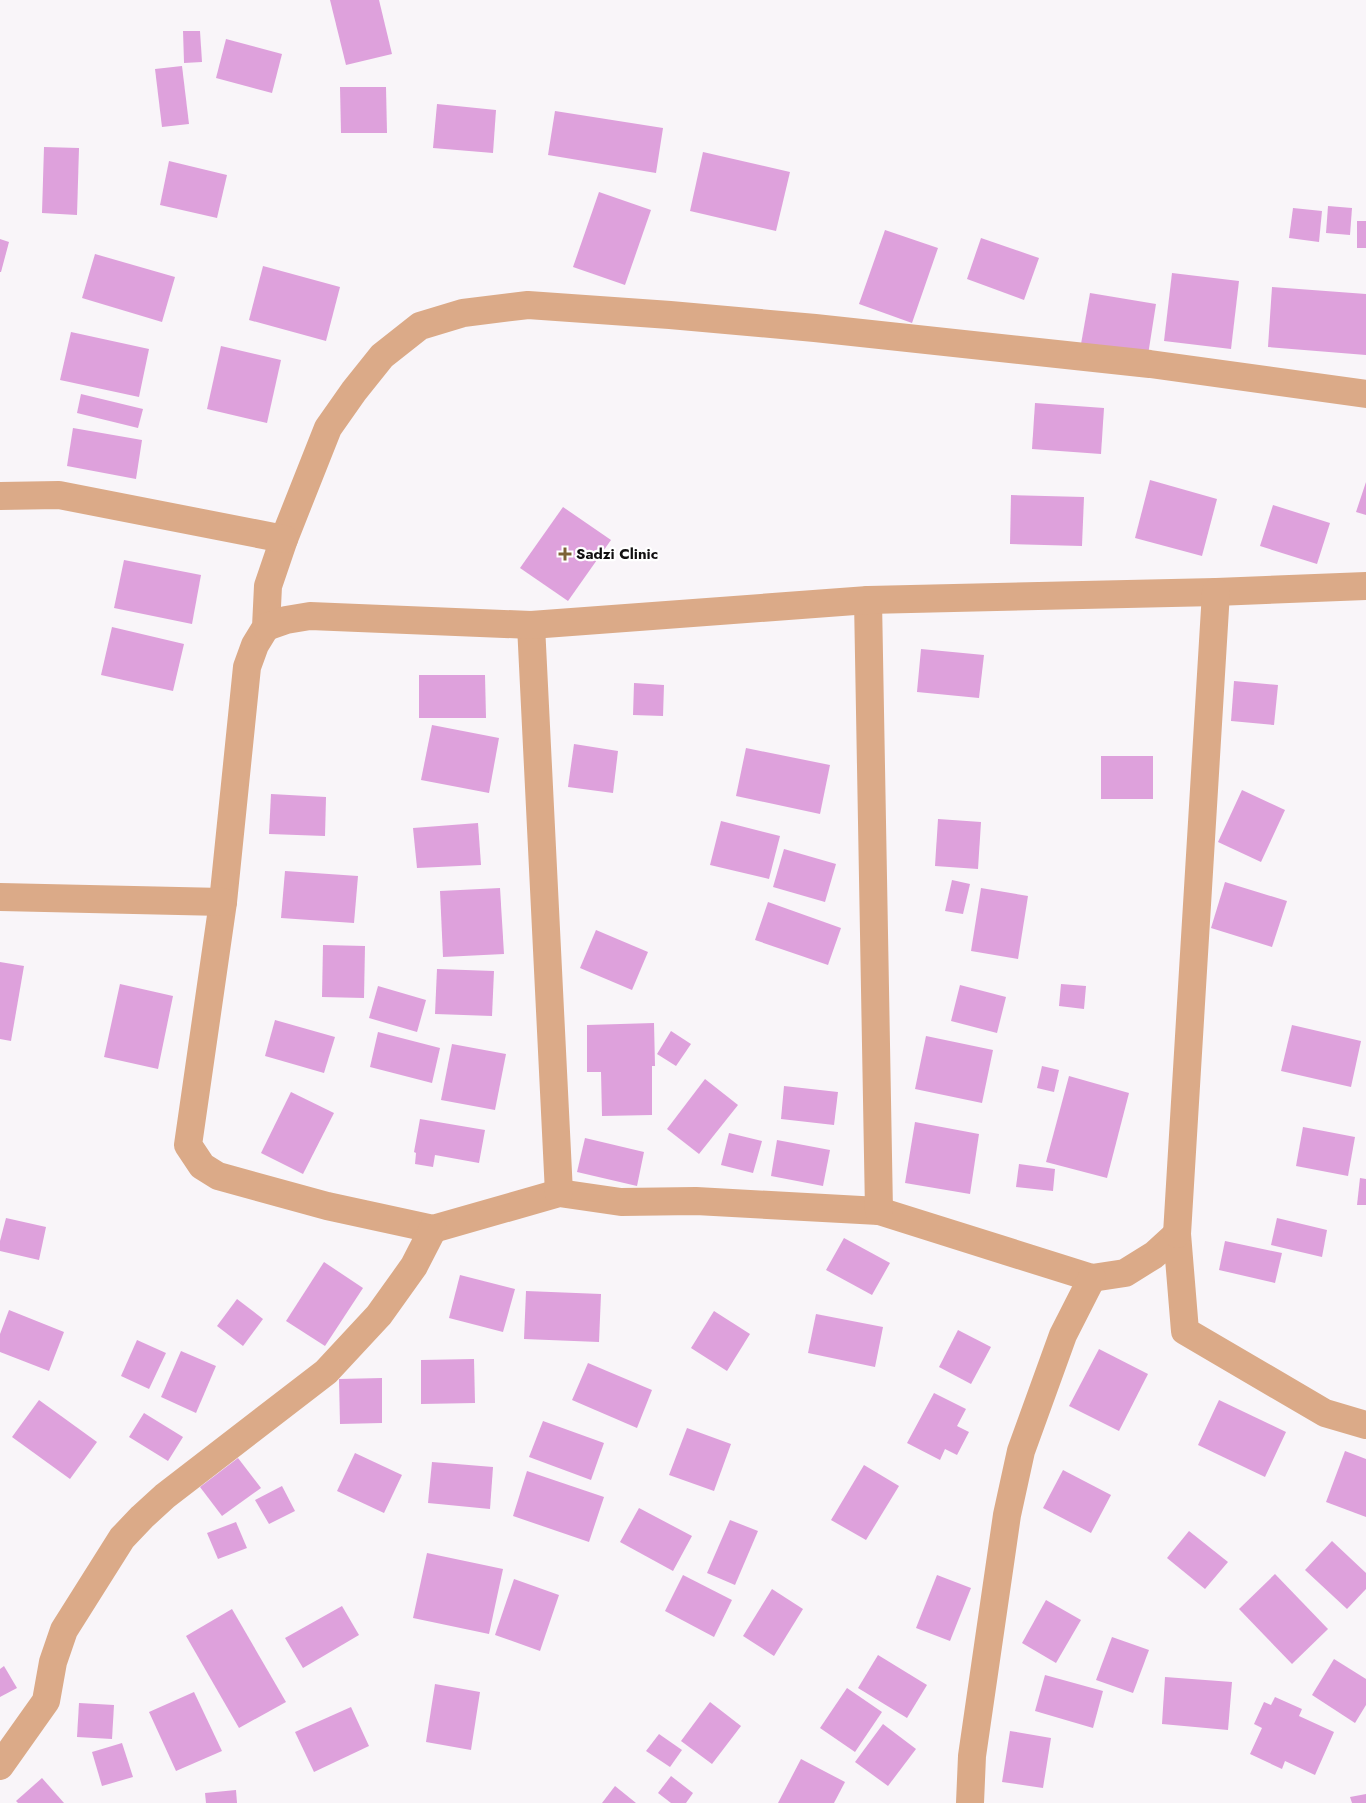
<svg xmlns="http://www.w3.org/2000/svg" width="1366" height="1803" viewBox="0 0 1366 1803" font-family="Jost,sans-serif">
<rect width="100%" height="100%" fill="#f9f5f9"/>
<!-- building -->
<g fill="#dea1dc">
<polygon points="330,0 379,0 392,54 346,65"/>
<polygon points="183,31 200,31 202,62 184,63"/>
<polygon points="226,39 282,54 272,93 216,78"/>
<polygon points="182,66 189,124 162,127 155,69"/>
<polygon points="340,87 386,87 387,133 341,133"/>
<polygon points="437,104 496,110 493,153 433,148"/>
<polygon points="555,111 663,128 656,173 548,155"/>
<polygon points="44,147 79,148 77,215 42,213"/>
<polygon points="703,152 790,172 776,231 690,211"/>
<polygon points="169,161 227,175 217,218 160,205"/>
<polygon points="599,192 651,210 625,285 573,267"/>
<polygon points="1328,206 1352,208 1350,235 1326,233"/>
<polygon points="1293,208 1322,211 1319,242 1289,238"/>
<rect x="1357" y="221" width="9" height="27"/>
<polygon points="885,230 938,248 912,323 859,304"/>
<polygon points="981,238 1039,258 1024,300 967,279"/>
<polygon points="0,239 9,242 1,272 0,272"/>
<polygon points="95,254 175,277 162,322 82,298"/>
<polygon points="263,266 340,287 326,341 249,320"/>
<polygon points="1172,273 1239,281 1231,349 1164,341"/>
<polygon points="1272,287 1366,294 1366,355 1268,347"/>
<polygon points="1090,293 1156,304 1148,355 1081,344"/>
<polygon points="71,332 149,349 139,397 60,380"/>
<polygon points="221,346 281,360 267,423 207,409"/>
<polygon points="81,394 143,409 138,428 77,413"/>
<polygon points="1035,403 1104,408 1101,454 1032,449"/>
<polygon points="73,428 142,440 136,479 67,466"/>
<polygon points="1150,480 1217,499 1202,556 1135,538"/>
<polygon points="1366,482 1366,515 1356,512"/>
<polygon points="1011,495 1084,497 1082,546 1010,544"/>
<polygon points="1273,505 1330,523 1317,564 1260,546"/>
<polygon points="563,507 611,540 568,601 520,568"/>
<polygon points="124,560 201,575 192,624 114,608"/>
<polygon points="112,627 184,644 173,691 101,675"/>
<polygon points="921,649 984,655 979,698 917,692"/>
<polygon points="419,675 485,675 486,718 419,718"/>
<polygon points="1234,681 1278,685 1274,725 1231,721"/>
<polygon points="634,683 664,685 663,716 633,715"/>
<polygon points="432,725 499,738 489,793 421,780"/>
<polygon points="574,744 618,751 613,793 568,787"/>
<polygon points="746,748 830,765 820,814 736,796"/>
<rect x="1101" y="756" width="52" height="43"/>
<polygon points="1242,790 1285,810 1261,862 1218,842"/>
<polygon points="271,794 326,797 325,836 269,834"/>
<polygon points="938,819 981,822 978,869 935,866"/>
<polygon points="721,821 780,836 769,879 710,865"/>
<polygon points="478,823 481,865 417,868 413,828"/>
<polygon points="784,849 836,864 825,902 773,887"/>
<polygon points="285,871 358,876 354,923 281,918"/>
<polygon points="952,880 970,884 963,914 945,911"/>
<polygon points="1225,882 1287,901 1272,947 1211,928"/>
<polygon points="500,888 504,954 443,957 440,891"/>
<polygon points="981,888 1028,896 1018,959 971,951"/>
<polygon points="768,902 841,928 828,965 755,940"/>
<polygon points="596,930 648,952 632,990 580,968"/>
<polygon points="323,945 365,946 364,998 322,997"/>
<polygon points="0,962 24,966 11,1041 0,1039"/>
<polygon points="437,969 494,971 492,1016 435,1014"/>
<polygon points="120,984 173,996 158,1069 104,1057"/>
<polygon points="1061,984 1086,986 1084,1009 1059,1006"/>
<polygon points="960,985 1006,997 997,1033 951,1021"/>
<polygon points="378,986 426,1000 417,1032 369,1018"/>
<polygon points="275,1020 335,1037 324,1073 265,1056"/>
<polygon points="654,1023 655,1066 652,1066 652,1115 602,1116 601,1072 587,1072 587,1025"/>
<polygon points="1292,1025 1361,1041 1351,1087 1281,1071"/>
<polygon points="671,1031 691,1044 676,1066 657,1054"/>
<polygon points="378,1032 440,1048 432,1083 370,1067"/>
<polygon points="926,1036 993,1050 982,1103 915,1089"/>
<polygon points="452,1044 506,1054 495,1110 441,1100"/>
<polygon points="1042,1066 1059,1070 1054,1092 1037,1088"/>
<polygon points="1069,1076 1129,1093 1107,1178 1046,1162"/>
<polygon points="705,1079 738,1105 699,1154 667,1129"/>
<polygon points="784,1086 838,1092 834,1125 781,1119"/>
<polygon points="291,1092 334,1113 303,1174 261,1153"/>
<polygon points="420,1119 485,1130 479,1163 435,1155 433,1167 415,1164 416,1153 414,1152"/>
<polygon points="915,1122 979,1134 970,1194 905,1183"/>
<polygon points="1303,1127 1355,1137 1348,1176 1296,1166"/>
<polygon points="729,1133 762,1141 753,1173 721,1165"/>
<polygon points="585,1138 644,1152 637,1186 577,1172"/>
<polygon points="777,1140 830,1150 823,1186 771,1176"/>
<polygon points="1019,1164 1055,1169 1053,1191 1016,1187"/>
<polygon points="1360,1178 1366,1179 1366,1205 1357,1205"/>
<polygon points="6,1218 46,1227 39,1260 0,1251 0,1241"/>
<polygon points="1277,1218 1327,1230 1322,1257 1271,1245"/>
<polygon points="844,1238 890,1263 872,1295 826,1270"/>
<polygon points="1225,1241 1282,1253 1275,1283 1219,1270"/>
<polygon points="324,1262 363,1288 325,1346 286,1321"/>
<polygon points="460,1275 515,1289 503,1332 449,1318"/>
<polygon points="526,1291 601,1294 599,1342 524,1339"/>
<polygon points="237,1299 263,1319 243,1346 217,1326"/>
<polygon points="9,1310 64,1332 49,1371 0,1352 0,1334"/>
<polygon points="714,1311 750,1334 727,1371 691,1348"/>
<polygon points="816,1314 883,1327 875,1367 808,1353"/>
<polygon points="958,1330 991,1347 971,1384 939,1367"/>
<polygon points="137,1340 166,1353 149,1389 121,1376"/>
<polygon points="1099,1349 1148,1374 1119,1431 1069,1406"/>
<polygon points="181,1351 216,1366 196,1413 161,1397"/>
<polygon points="474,1359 475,1403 421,1404 421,1360"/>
<polygon points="588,1363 652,1390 637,1428 572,1400"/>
<polygon points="382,1378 382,1423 340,1424 339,1379"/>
<polygon points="934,1393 966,1409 957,1426 969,1432 957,1455 945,1449 940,1460 907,1443"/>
<polygon points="39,1400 97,1442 70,1479 12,1437"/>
<polygon points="1219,1400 1286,1432 1265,1477 1198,1445"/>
<polygon points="144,1413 183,1437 168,1461 129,1437"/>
<polygon points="543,1421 604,1443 591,1480 529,1457"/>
<polygon points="687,1428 731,1444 714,1491 669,1475"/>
<polygon points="1345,1451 1366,1459 1366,1517 1326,1502"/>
<polygon points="355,1453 402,1475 384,1513 337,1491"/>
<polygon points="238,1458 261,1488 222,1516 200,1487"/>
<polygon points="432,1462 493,1467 490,1509 428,1503"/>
<polygon points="864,1465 899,1486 866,1540 831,1520"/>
<polygon points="1063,1470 1111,1495 1091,1533 1043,1508"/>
<polygon points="527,1471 604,1497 589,1542 513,1516"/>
<polygon points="282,1486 295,1511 269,1524 255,1500"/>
<polygon points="639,1508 692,1536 673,1571 620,1542"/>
<polygon points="730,1520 758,1531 735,1585 707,1573"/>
<polygon points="236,1522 247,1548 218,1559 207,1533"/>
<polygon points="1189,1531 1228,1562 1205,1589 1167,1558"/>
<polygon points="1332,1541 1366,1573 1366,1589 1347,1609 1305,1570"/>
<polygon points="427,1553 503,1569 489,1634 413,1618"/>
<polygon points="1275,1574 1328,1629 1292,1664 1239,1609"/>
<polygon points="683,1575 732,1600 714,1637 665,1611"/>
<polygon points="937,1575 971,1588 950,1641 916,1628"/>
<polygon points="514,1579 559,1595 540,1651 495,1635"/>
<polygon points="772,1589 803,1609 774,1656 743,1636"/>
<polygon points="1046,1600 1081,1620 1056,1663 1022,1643"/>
<polygon points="342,1606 359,1635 303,1668 285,1638"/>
<polygon points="232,1609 286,1702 239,1728 186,1636"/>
<polygon points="1112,1637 1149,1650 1133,1693 1096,1680"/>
<polygon points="878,1655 927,1685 907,1718 858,1688"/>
<polygon points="1334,1659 1366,1679 1366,1705 1355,1723 1312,1695"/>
<polygon points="4,1666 17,1688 0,1697 0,1669"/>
<polygon points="1045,1675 1103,1691 1093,1728 1035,1711"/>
<polygon points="1165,1677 1232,1682 1228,1730 1162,1724"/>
<polygon points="435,1684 480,1692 471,1750 426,1742"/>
<polygon points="847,1688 882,1712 855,1752 820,1728"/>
<polygon points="194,1692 222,1751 176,1771 149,1712"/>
<polygon points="1275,1697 1302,1709 1299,1716 1334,1732 1315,1775 1285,1761 1282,1769 1250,1754 1262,1728 1254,1724 1264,1702 1271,1705"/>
<polygon points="710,1702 741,1726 712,1764 681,1741"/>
<polygon points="79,1703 114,1705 112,1739 77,1737"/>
<polygon points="351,1707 369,1746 314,1772 295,1732"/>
<polygon points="883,1724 916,1749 888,1786 855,1762"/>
<polygon points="1010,1731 1051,1738 1043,1788 1002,1782"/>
<polygon points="659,1734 682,1750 670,1767 646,1751"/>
<polygon points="122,1743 133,1777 102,1786 92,1752"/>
<polygon points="801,1759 845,1782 834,1803 778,1803"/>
<polygon points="671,1776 693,1793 686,1803 671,1803 658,1793"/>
<polygon points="42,1778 64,1803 18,1803 16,1801"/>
<polygon points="615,1786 636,1803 602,1803"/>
<polygon points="236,1790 237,1803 206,1803 205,1793"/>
<polygon points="1366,1794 1366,1803 1352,1803 1350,1797"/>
</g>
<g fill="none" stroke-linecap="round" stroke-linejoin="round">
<!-- minor -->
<g stroke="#dbaa88" stroke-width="28">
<polyline points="1366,394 1150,364 815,328 670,315 528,305 463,313 420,326 382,356 354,391 328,428 284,539 268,586 266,627 255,645 247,667 223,902 188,1145 202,1166 218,1176 327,1206 433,1229 559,1193 621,1202 696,1201 879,1211 1092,1278 1125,1273 1154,1255 1177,1234 1185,1331 1325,1413 1366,1425"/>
<polyline points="0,496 59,495 284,539"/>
<polyline points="868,600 879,1211"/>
<polyline points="531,625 559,1193"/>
<polyline points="266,627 286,620 310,616 531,625 868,600 1216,592 1366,586"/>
<polyline points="0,897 223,902"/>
<polyline points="1177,1234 1216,592"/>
<polyline points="0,1766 46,1701 53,1662 64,1630 122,1538 142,1517 165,1496 326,1372 379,1315 414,1266 433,1229"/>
<polyline points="970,1803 972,1756 1007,1515 1021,1451 1063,1335 1092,1278"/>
</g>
</g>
<!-- markers -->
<path fill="#7d6335" stroke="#fff" stroke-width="2" d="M562.5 546.5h5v5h5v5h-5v5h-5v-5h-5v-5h5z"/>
<g text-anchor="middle" stroke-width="4.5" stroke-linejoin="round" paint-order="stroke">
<!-- poi labels -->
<g font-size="15" font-weight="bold" fill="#121011" stroke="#fff" text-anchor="start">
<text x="576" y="559">Sadzi Clinic</text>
</g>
</g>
</svg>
